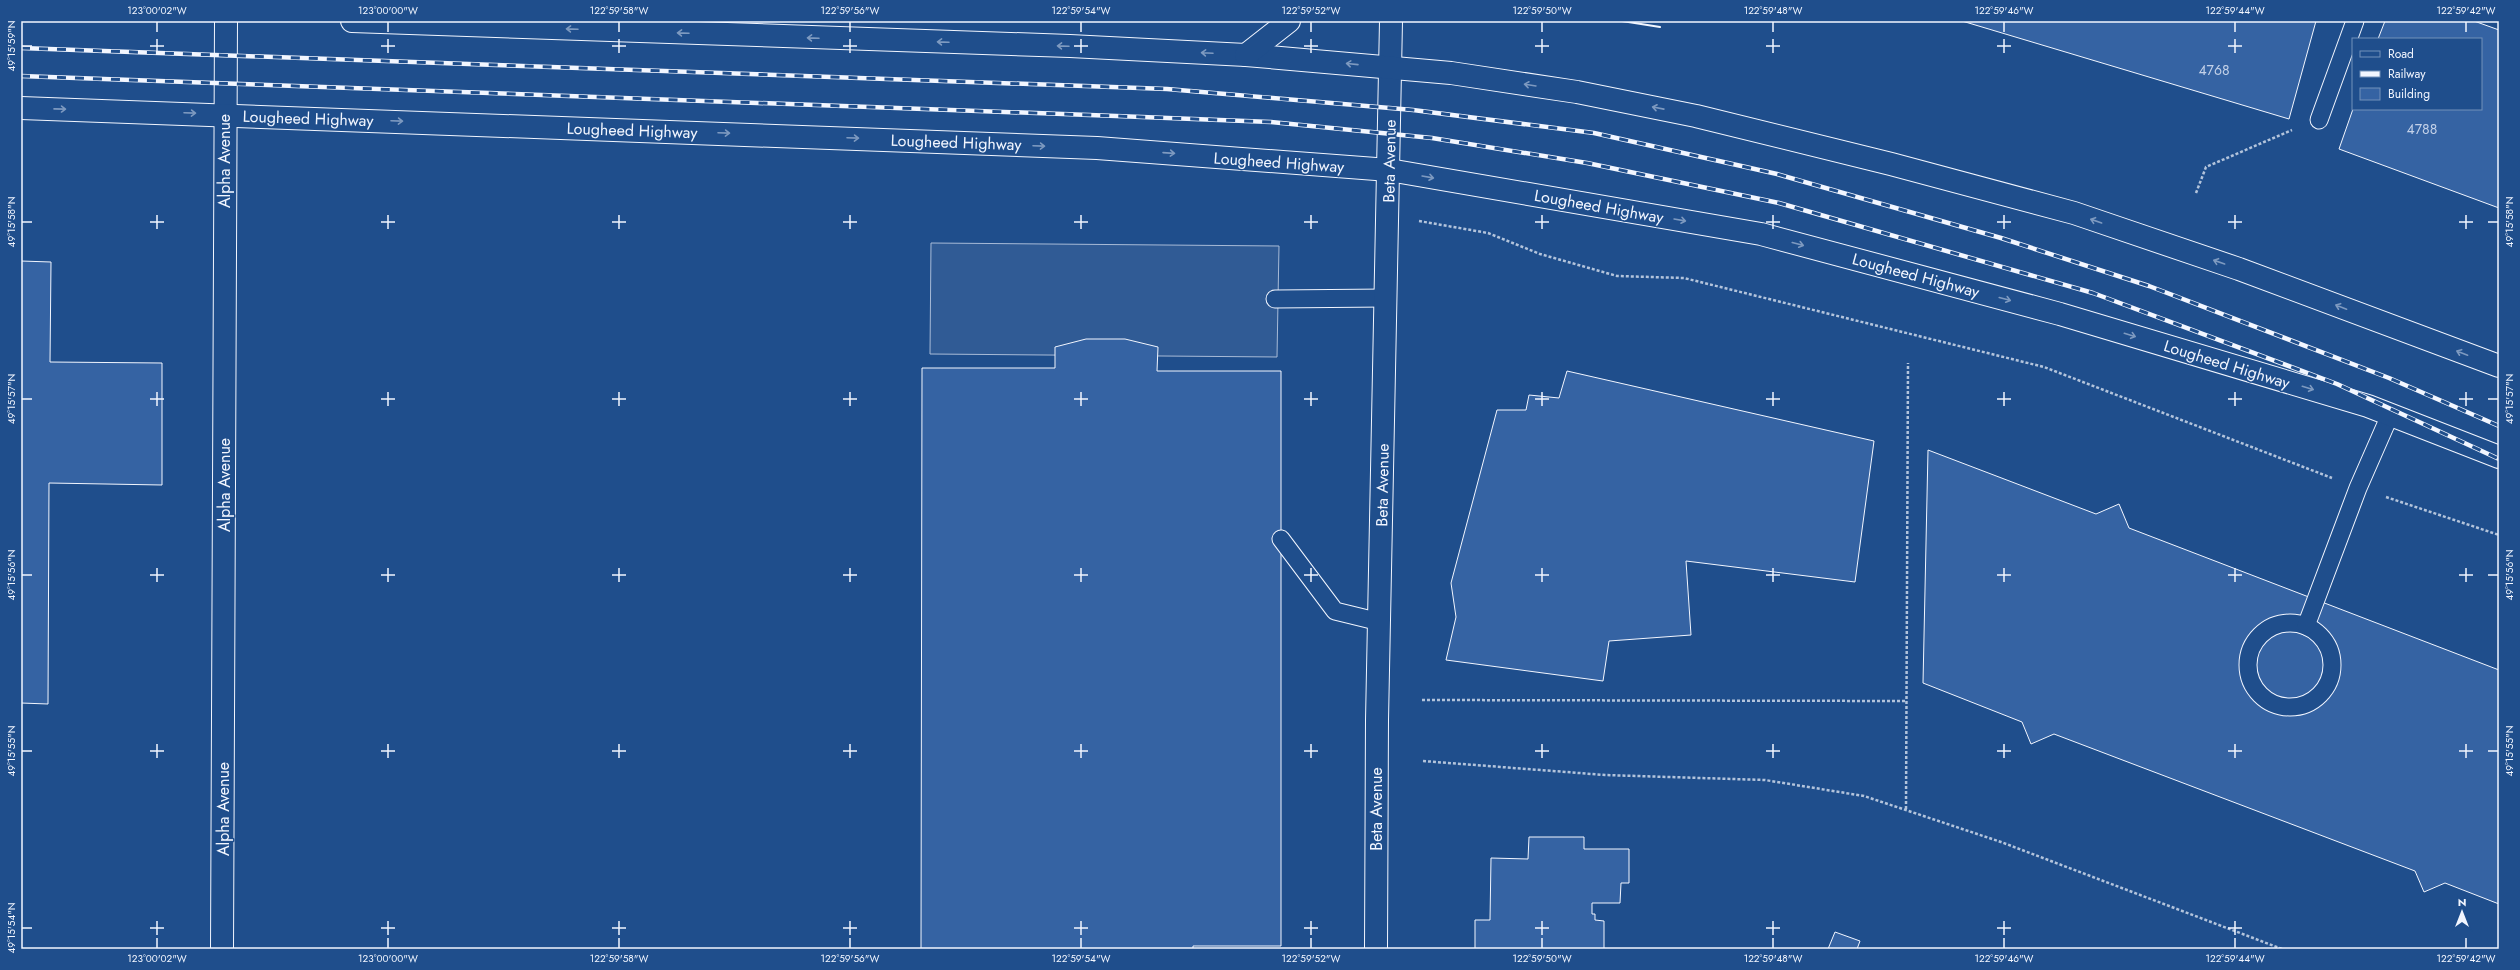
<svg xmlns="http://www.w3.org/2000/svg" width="2520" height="970" viewBox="0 0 2520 970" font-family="Jost,sans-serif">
<rect width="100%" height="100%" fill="#1f4e8c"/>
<!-- parking -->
<polygon fill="#305b95" stroke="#a8bbd7" points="931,243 1279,246 1277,357 930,354"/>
<!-- building -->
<g fill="#3563a3" stroke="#f2f6ff">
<polygon points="1962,21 2316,21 2289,119"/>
<polygon points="2385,21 2474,21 2499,30 2499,208 2339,149 2353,109 2481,109 2481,39 2378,39"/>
<polygon points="21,261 51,262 50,362 162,363 162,485 49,483 48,704 21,703"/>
<polygon points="1086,339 1125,339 1158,347 1157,371 1281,371 1281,946 1193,946 1193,949 921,949 922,368 1055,368 1055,347"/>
<polygon points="1567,371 1874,441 1855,582 1686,561 1691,635 1609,641 1603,681 1446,660 1456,617 1451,583 1497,410 1526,410 1529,395 1559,398"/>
<polygon points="1928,450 2096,514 2119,504 2129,528 2499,670 2499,904 2445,883 2424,892 2415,871 2054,734 2031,744 2022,722 1923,683"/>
<polygon points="1529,837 1584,837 1584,849 1629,849 1629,883 1621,883 1620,903 1592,903 1592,914 1595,914 1595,920 1604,921 1604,949 1475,949 1475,920 1490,920 1491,858 1528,859"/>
<polygon points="1835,932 1860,941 1857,949 1828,949"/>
</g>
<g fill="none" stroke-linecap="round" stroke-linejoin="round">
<!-- service casing -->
<g stroke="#f2f6ff" stroke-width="19">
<g id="service">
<polyline points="2319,120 2355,21"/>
<polyline points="1275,299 1386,298"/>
<polyline points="1281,539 1335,611 1380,622"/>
<circle cx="2290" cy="665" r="42"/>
<polyline points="2306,626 2358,488 2390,415"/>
</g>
</g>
<!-- minor casing -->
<g stroke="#f2f6ff" stroke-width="24">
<polyline id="minor" points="222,949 226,21"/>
</g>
<!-- tertiary casing -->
<g stroke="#f2f6ff" stroke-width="24">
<polyline id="tertiary" points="1376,949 1377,720 1391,21"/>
</g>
<!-- primary casing -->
<g stroke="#f2f6ff" stroke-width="24">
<g id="primary">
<polyline points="352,21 1070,46 1246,55 1451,73 1577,92 1696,116 1891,164 2074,213 2239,269 2499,366"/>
<polyline points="1246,55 1289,21"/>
<polyline points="21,108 1097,148 1389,170 1761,234 2060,314 2368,406 2499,457"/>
</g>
</g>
<!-- path -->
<g stroke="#b3c4dc" stroke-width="2.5" stroke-dasharray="3 2" stroke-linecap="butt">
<polyline points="2196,193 2206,167 2292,130"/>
<polyline points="1419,221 1488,233 1540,254 1617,276 1684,278 2044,367 2332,478"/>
<polyline points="2386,497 2499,535"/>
<polyline points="1422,700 1906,701"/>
<polyline points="1423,761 1605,775 1765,780 1864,796 2001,842 2282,949"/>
<polyline points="1906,809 1908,363"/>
</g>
<!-- service -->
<use href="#service" stroke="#1f4e8c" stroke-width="17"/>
<!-- minor -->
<use href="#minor" stroke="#1f4e8c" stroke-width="22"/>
<!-- tertiary -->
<use href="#tertiary" stroke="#1f4e8c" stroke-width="22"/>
<!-- primary -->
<use href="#primary" stroke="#1f4e8c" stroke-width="22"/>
<!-- rail casing -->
<g stroke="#f2f6ff" stroke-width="4.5">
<g id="rail">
<polyline points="21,48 1167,89 1413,110 1594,133 1777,174 2001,238 2149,286 2389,378 2499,426"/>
<polyline points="21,76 1116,116 1271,122 1432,138 1587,163 1779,203 2093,293 2337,384 2499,459"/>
</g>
</g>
<!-- rail -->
<use href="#rail" stroke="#1f4e8c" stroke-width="3" stroke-dasharray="9" stroke-linecap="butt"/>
<!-- wall -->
<polyline stroke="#f2f6ff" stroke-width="2" points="1622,21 1660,27"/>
</g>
<!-- one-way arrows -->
<defs><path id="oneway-shaft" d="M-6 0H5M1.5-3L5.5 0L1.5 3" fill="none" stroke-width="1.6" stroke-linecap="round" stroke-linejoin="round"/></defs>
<g stroke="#7e9ac0">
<use href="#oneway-shaft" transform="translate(572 29) rotate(-178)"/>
<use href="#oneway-shaft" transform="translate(683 33) rotate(-178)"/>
<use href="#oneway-shaft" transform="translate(813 38) rotate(-178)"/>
<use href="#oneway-shaft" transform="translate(943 42) rotate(-178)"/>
<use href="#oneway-shaft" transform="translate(1063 46) rotate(-178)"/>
<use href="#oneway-shaft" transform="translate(1207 53) rotate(-177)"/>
<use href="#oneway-shaft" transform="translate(1352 64) rotate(-174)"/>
<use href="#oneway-shaft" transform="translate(1530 85) rotate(-171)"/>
<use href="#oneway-shaft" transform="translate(1658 108) rotate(-169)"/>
<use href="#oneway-shaft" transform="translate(60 109) rotate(1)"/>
<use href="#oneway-shaft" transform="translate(190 113) rotate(2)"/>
<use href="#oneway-shaft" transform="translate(397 121) rotate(2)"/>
<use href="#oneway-shaft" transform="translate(724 133) rotate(2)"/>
<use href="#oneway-shaft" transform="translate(853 138) rotate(2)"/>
<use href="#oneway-shaft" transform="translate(1039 146) rotate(2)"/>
<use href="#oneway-shaft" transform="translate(1169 153) rotate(4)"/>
<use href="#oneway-shaft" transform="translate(1428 177) rotate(10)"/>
<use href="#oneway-shaft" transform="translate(1680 220) rotate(10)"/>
<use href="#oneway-shaft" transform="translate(2096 221) rotate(-161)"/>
<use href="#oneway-shaft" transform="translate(1798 244) rotate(15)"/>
<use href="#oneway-shaft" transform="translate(2219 262) rotate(-161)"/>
<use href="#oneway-shaft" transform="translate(2005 299) rotate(15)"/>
<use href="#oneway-shaft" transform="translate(2341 307) rotate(-159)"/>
<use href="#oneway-shaft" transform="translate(2130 335) rotate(17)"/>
<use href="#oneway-shaft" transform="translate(2462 353) rotate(-159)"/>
<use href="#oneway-shaft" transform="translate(2308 388) rotate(17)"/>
</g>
<!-- ticks -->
<path fill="none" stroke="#f2f6ff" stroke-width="1.5" d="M157,22V32M388,22V32M619,22V32M850,22V32M1081,22V32M1311,22V32M1542,22V32M1773,22V32M2004,22V32M2235,22V32M2466,22V32M157,39V53M388,39V53M619,39V53M850,39V53M1081,39V53M1311,39V53M1542,39V53M1773,39V53M2004,39V53M2235,39V53M22,46H32M150,46H164M381,46H395M612,46H626M843,46H857M1074,46H1088M1304,46H1318M1535,46H1549M1766,46H1780M1997,46H2011M2228,46H2242M157,215V229M388,215V229M619,215V229M850,215V229M1081,215V229M1311,215V229M1542,215V229M1773,215V229M2004,215V229M2235,215V229M2466,215V229M22,222H32M150,222H164M381,222H395M612,222H626M843,222H857M1074,222H1088M1304,222H1318M1535,222H1549M1766,222H1780M1997,222H2011M2228,222H2242M2459,222H2473M2488,222H2498M157,392V406M388,392V406M619,392V406M850,392V406M1081,392V406M1311,392V406M1542,392V406M1773,392V406M2004,392V406M2235,392V406M2466,392V406M22,399H32M150,399H164M381,399H395M612,399H626M843,399H857M1074,399H1088M1304,399H1318M1535,399H1549M1766,399H1780M1997,399H2011M2228,399H2242M2459,399H2473M2488,399H2498M157,568V582M388,568V582M619,568V582M850,568V582M1081,568V582M1311,568V582M1542,568V582M1773,568V582M2004,568V582M2235,568V582M2466,568V582M22,575H32M150,575H164M381,575H395M612,575H626M843,575H857M1074,575H1088M1304,575H1318M1535,575H1549M1766,575H1780M1997,575H2011M2228,575H2242M2459,575H2473M2488,575H2498M157,744V758M388,744V758M619,744V758M850,744V758M1081,744V758M1311,744V758M1542,744V758M1773,744V758M2004,744V758M2235,744V758M2466,744V758M22,751H32M150,751H164M381,751H395M612,751H626M843,751H857M1074,751H1088M1304,751H1318M1535,751H1549M1766,751H1780M1997,751H2011M2228,751H2242M2459,751H2473M2488,751H2498M157,921V935M388,921V935M619,921V935M850,921V935M1081,921V935M1311,921V935M1542,921V935M1773,921V935M2004,921V935M2235,921V935M22,928H32M150,928H164M381,928H395M612,928H626M843,928H857M1074,928H1088M1304,928H1318M1535,928H1549M1766,928H1780M1997,928H2011M2228,928H2242M157,938V948M388,938V948M619,938V948M850,938V948M1081,938V948M1311,938V948M1542,938V948M1773,938V948M2004,938V948M2235,938V948M2466,938V948"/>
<g text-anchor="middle" stroke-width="3" stroke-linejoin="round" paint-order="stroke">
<!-- number labels -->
<g font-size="14" fill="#c3d1e8">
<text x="2214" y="75">4768</text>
<text x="2422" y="134">4788</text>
</g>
<!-- street labels -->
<g font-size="16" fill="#f2f6ff" stroke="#1f4e8c">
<text transform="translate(308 118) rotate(2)" y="6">Lougheed Highway</text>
<text transform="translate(632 130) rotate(2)" y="6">Lougheed Highway</text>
<text transform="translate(956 142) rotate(2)" y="6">Lougheed Highway</text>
<text transform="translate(224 161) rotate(-90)" y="6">Alpha Avenue</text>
<text transform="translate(1389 161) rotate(-89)" y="6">Beta Avenue</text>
<text transform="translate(1279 162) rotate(4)" y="6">Lougheed Highway</text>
<text transform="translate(1599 206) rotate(10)" y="6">Lougheed Highway</text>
<text transform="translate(1916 275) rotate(15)" y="6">Lougheed Highway</text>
<text transform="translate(2227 364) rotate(17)" y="6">Lougheed Highway</text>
<text transform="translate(224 485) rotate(-90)" y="6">Alpha Avenue</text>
<text transform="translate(1382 485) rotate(-89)" y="6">Beta Avenue</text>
<text transform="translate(223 809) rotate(-90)" y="6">Alpha Avenue</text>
<text transform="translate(1376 809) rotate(-90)" y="6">Beta Avenue</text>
</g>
</g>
<!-- border -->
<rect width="2520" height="970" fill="none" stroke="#1f4e8c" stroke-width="44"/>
<!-- legend -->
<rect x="2352" y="38" width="130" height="72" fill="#1f4e8c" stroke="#7391ba"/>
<rect x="2360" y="51" width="20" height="6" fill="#1f4e8c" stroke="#7391ba"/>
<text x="2388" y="58" font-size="12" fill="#f2f6ff">Road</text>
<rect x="2360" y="71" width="20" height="6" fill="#f2f6ff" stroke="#7391ba"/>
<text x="2388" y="78" font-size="12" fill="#f2f6ff">Railway</text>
<rect x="2360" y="88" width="20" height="12" fill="#3563a3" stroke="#7391ba"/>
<text x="2388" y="98" font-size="12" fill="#f2f6ff">Building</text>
<!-- north arrow -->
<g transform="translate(2462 912)" stroke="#1f4e8c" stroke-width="3" paint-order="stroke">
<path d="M0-3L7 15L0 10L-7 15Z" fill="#f2f6ff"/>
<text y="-6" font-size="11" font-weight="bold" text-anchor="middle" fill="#f2f6ff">N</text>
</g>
<rect x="22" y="22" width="2476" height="926" fill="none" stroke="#f2f6ff" stroke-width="1.5"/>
<g font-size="10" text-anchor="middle" fill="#f2f6ff">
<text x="157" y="14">123°00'02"W</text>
<text x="388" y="14">123°00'00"W</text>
<text x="619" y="14">122°59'58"W</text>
<text x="850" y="14">122°59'56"W</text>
<text x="1081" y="14">122°59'54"W</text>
<text x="1311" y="14">122°59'52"W</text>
<text x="1542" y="14">122°59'50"W</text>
<text x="1773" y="14">122°59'48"W</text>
<text x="2004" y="14">122°59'46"W</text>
<text x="2235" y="14">122°59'44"W</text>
<text x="2466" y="14">122°59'42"W</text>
<text transform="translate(11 46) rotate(-90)" y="4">49°15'59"N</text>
<text transform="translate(11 222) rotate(-90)" y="4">49°15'58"N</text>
<text transform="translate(2509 222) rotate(-90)" y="4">49°15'58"N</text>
<text transform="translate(11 399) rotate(-90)" y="4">49°15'57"N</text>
<text transform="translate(2509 399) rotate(-90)" y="4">49°15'57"N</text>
<text transform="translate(11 575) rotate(-90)" y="4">49°15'56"N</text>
<text transform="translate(2509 575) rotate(-90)" y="4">49°15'56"N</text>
<text transform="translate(11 751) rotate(-90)" y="4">49°15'55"N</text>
<text transform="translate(2509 751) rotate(-90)" y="4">49°15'55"N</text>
<text transform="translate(11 928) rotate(-90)" y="4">49°15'54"N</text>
<text x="157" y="962">123°00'02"W</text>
<text x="388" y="962">123°00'00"W</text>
<text x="619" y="962">122°59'58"W</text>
<text x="850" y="962">122°59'56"W</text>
<text x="1081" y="962">122°59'54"W</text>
<text x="1311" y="962">122°59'52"W</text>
<text x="1542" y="962">122°59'50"W</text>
<text x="1773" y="962">122°59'48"W</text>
<text x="2004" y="962">122°59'46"W</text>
<text x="2235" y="962">122°59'44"W</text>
<text x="2466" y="962">122°59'42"W</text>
</g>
</svg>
